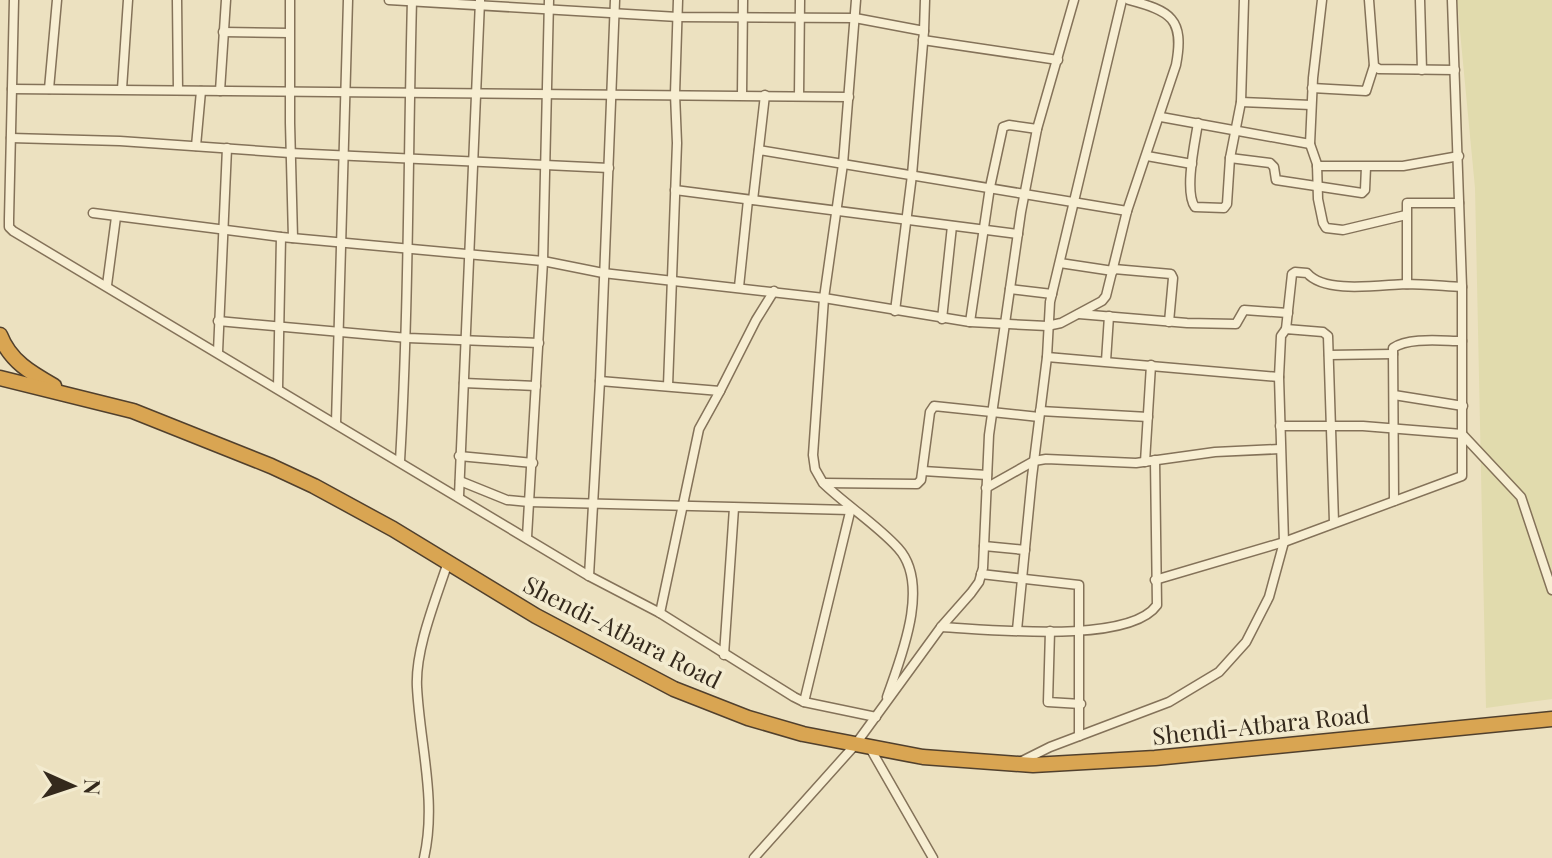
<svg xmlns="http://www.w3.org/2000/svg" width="1552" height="858" viewBox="0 0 1552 858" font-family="'Playfair Display',serif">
<rect width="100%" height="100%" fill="#ece1c0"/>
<!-- farmland -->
<polygon fill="#e1dbad" points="1457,0 1552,0 1552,699 1486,708 1475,188"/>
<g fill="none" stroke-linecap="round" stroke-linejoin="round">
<!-- street casing -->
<g stroke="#847259" stroke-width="11">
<g id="street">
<polyline points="14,0 9,219 9,227 13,231 589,576 660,613 794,697 804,702 876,717"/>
<polyline points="177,0 178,90"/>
<polyline points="290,0 290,123 293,238"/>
<polyline points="389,0 678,17 855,18 924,31 925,0"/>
<path d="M856,0L843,164L824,298L813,455L815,469L823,483C847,506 876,524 898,548C931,584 901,657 887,697"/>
<polyline points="1322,0 1313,78 1310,144 1317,164 1318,199 1323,223 1326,228 1343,230 1406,215"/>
<polyline points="1369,0 1374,66 1379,69 1455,70"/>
<polyline points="1420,0 1422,70"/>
<polyline points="223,32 289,33"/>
<polyline points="923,40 1058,60"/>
<polyline points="1312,88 1366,91 1374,66"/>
<polyline points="12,89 849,97"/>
<polyline points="49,89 57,0"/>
<polyline points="122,89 128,0"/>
<polyline points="220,91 226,0"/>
<polyline points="742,95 743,0"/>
<polyline points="799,96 800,0"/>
<polyline points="1241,102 1311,105"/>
<polyline points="1161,117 1310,144"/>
<path d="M1198,123C1195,142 1184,192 1195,207L1224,208L1227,204L1230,158L1241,102L1244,0"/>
<polyline points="11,138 120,141 290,153 609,168"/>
<polyline points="196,146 201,91"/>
<polyline points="759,150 1127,211"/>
<polyline points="1147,156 1192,164"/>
<polyline points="1230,158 1270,163 1274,167 1276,180 1362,193 1365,190 1366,167"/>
<polyline points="1317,166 1403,166 1459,156"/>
<polyline points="675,190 1018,234"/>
<polyline points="753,200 765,95"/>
<path d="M93,213L281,237L543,261L603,273L824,298L970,322L1047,326L1061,323L1102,301L1106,296L1127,211L1176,65C1185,18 1170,11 1129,0"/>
<polyline points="1060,263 1113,271"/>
<polyline points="1114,269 1171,274 1173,278 1169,322"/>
<polyline points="1407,284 1407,203 1459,203"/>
<polyline points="107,285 116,217"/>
<polyline points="739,287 748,200"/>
<polyline points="1010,289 1052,294"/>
<polyline points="895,311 912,175 924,31"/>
<polyline points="1079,314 1187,323 1236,324 1244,310 1288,313"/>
<polyline points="942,319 952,226"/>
<polyline points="218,321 408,338 539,343"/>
<polyline points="970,322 990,187 1003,127 1009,125 1037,129"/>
<path d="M1286,329L1292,274L1295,272L1307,273C1325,294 1379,285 1405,284C1424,284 1443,286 1462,287"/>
<polyline points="218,352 227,148"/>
<polyline points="1329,355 1393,354"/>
<polyline points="1047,357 1279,377"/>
<polyline points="1106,361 1109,316"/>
<polyline points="600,381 720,391 699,429 660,613"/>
<polyline points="464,383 536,386"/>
<polyline points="668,386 677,143 675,94 678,0"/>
<polyline points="278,388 281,237"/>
<polyline points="720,391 756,320 774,291"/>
<polyline points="1394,395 1463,406"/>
<polyline points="1040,411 1148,417"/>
<polyline points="336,423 348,0"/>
<polyline points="1280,426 1363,426 1462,434 1521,497 1552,590"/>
<polyline points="459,456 533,463"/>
<path d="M400,461C409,307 408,154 412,0"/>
<polyline points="1145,462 1151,365"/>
<polyline points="923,471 987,475"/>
<polyline points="460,481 507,500 529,502 850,510"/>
<polyline points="824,483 917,484 921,480 930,412 934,406 1039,417"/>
<polyline points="986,488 1034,461 1046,459 1136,463 1215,452 1280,449"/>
<polyline points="459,496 480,1"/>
<path d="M1394,501L1393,348C1409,337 1442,341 1462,341"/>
<polyline points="527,537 543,261 549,0"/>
<polyline points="984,546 1025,550"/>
<polyline points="981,574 1079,585 1079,736"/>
<polyline points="589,576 600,381 615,0"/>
<polyline points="1155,580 1284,542 1462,476 1462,287 1452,0"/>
<path d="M941,627C987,629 1129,645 1157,605L1155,460"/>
<polyline points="1017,630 1032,477 1047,357 1050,302 1122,0"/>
<polyline points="1050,631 1048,702 1081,704"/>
<polyline points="724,655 734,508"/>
<polyline points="804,702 851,508"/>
<polyline points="870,748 933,858"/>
<polyline points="1018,763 1050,747 1169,702 1219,672 1246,642 1269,597 1284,542 1279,377 1281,336 1286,329 1323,332 1328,336 1334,522"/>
<path d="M424,858C437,801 420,745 417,687C415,649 436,599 448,562"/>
<polyline points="754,858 855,745 941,627 971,593 979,582 983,568 989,435 1021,212 1037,129 1074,0"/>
</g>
</g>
<!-- highway casing -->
<g stroke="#51402d" stroke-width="17">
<g id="highway">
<path d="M0,335C10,361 31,373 54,386"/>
<polyline points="0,378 133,411 271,466 314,486 393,529 536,616 674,689 748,718 803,734 923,757 1033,765 1155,758 1552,719"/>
</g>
</g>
<!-- street -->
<use href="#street" stroke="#f7eed2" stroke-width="8"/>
<!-- highway -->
<use href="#highway" stroke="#d9a552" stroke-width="14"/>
</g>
<g text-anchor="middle" stroke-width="7" stroke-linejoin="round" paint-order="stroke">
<!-- street labels -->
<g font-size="24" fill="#34291c" stroke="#f3ebcf">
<text transform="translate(622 633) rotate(27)" y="8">Shendi-Atbara Road</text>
<text transform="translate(1261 726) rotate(-6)" y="8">Shendi-Atbara Road</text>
</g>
</g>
<!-- north arrow -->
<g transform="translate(72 786) rotate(93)" stroke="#f3ebcf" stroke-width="6" paint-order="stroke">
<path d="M0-6L14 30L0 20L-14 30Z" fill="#34291c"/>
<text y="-12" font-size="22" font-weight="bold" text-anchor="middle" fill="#34291c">N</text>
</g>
</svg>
